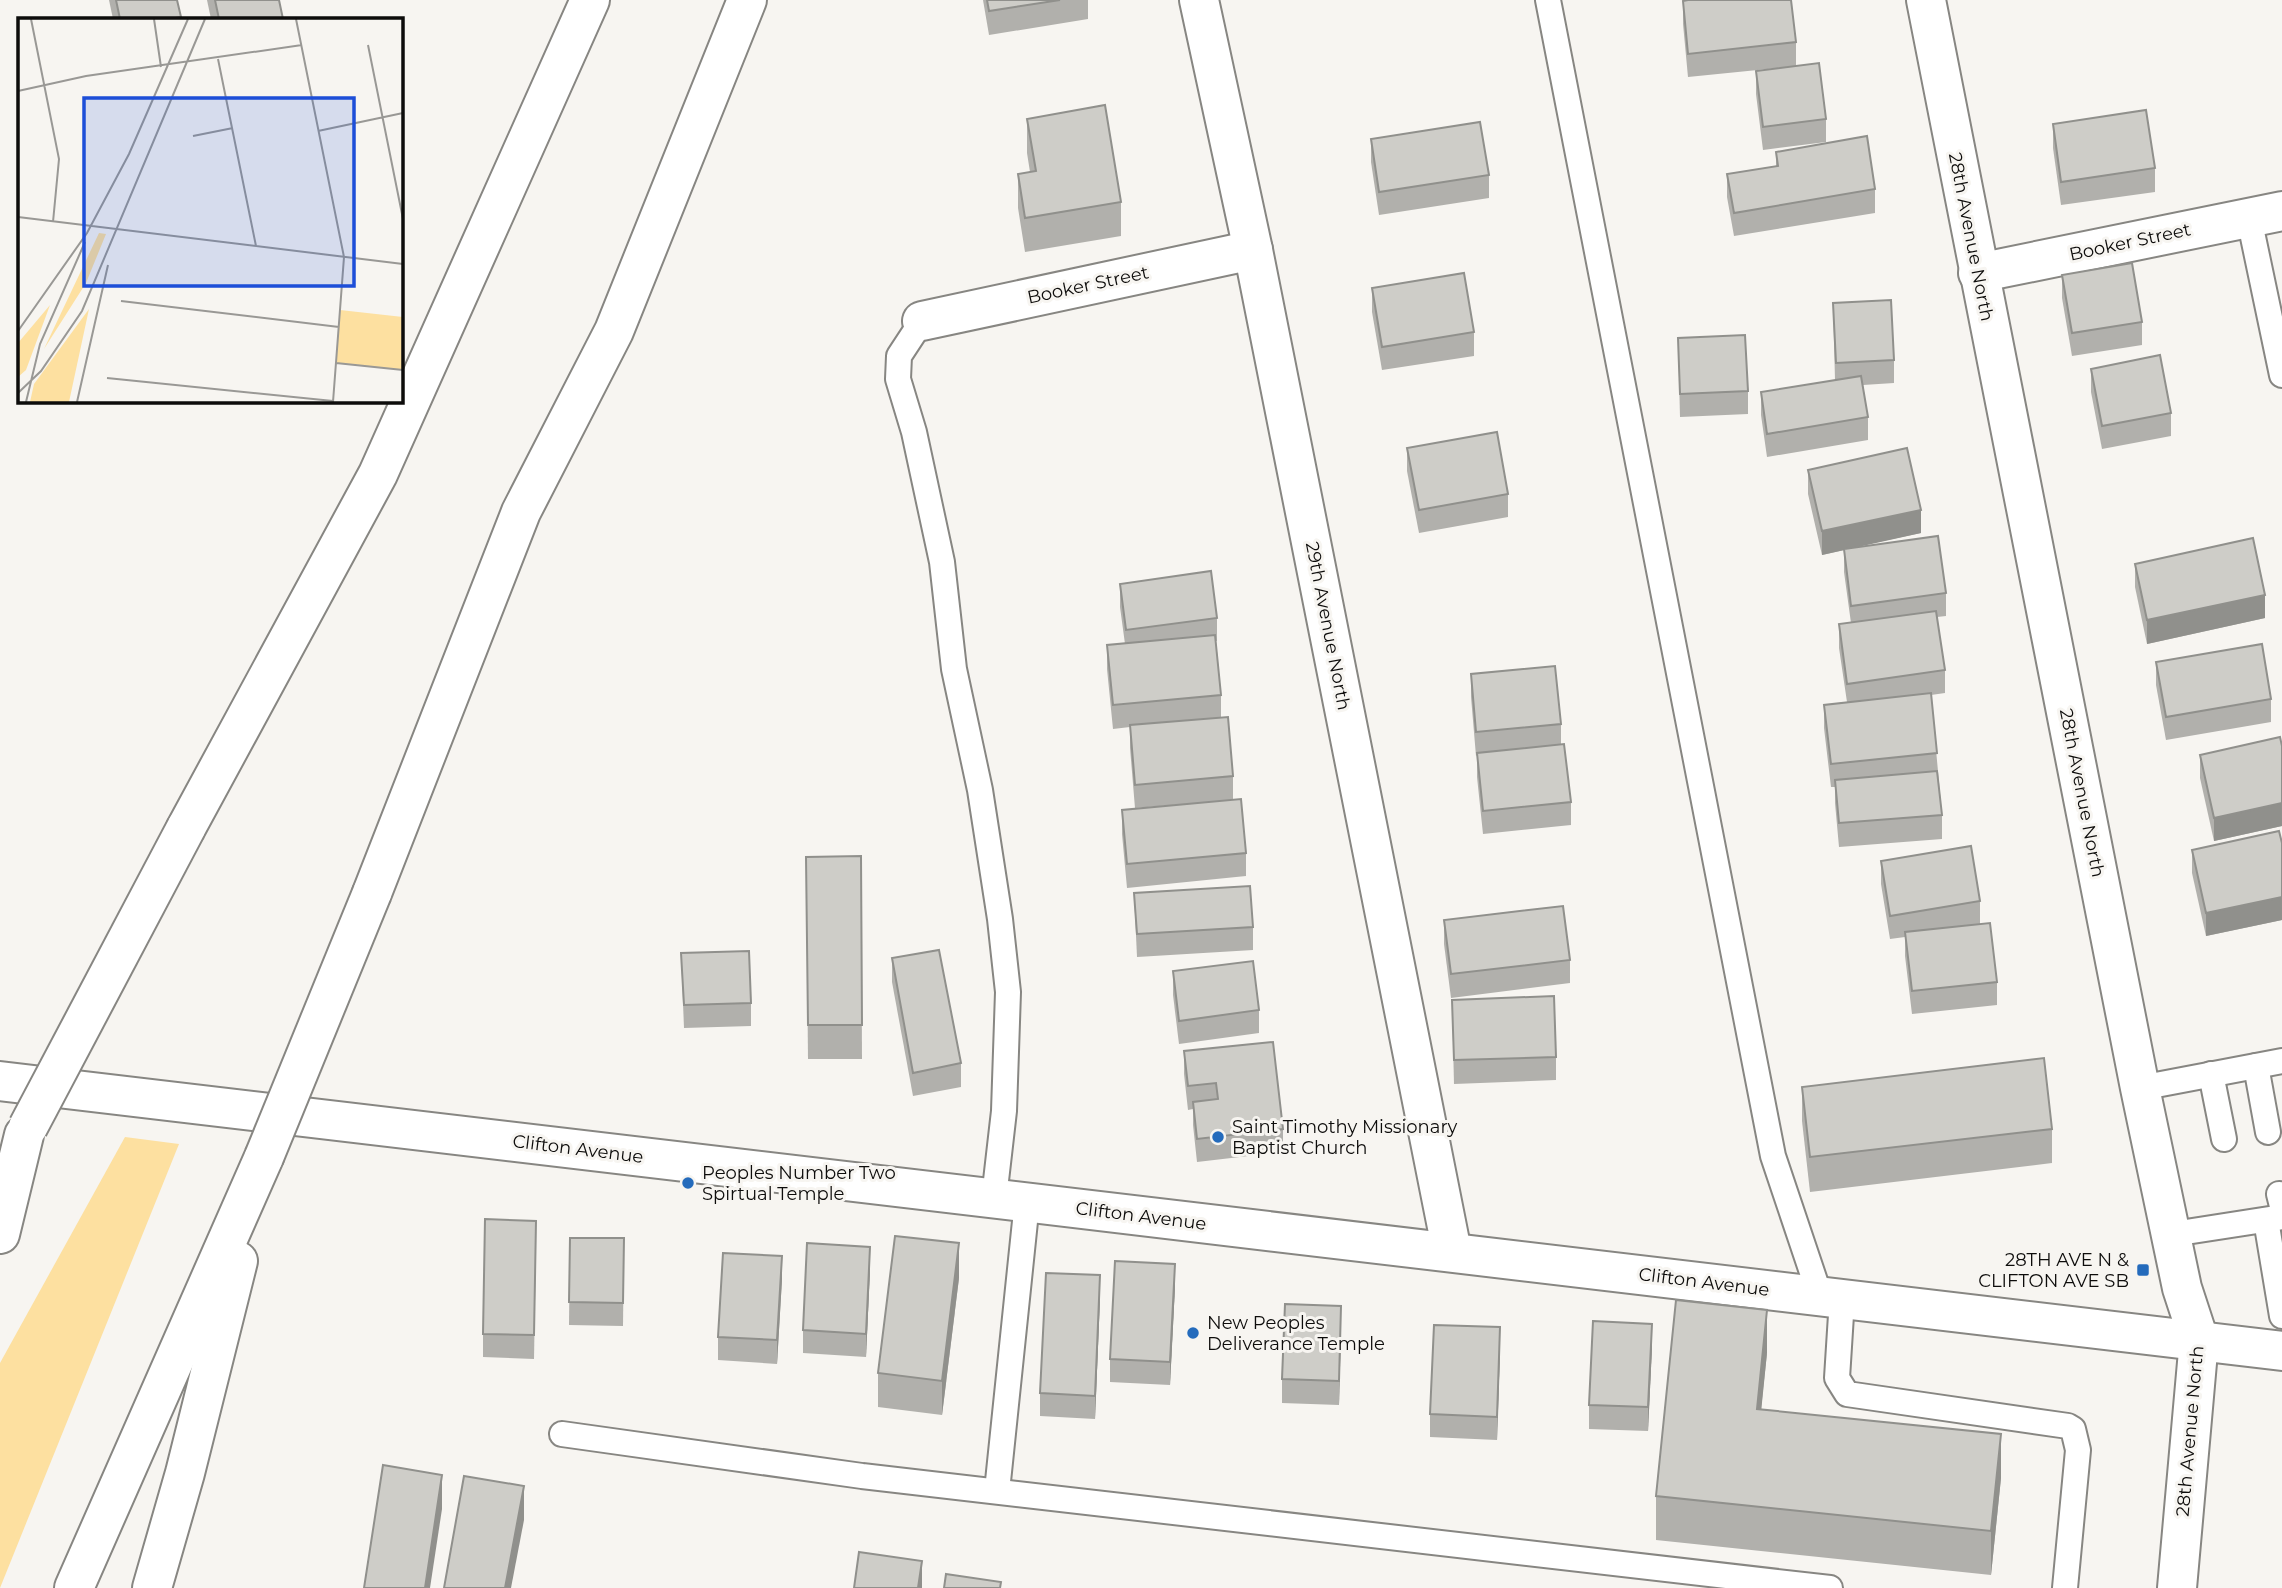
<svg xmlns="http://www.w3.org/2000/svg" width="2282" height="1588" viewBox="0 0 2282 1588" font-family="Montserrat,sans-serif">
<rect width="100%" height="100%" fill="#f7f5f1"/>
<!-- green -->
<polygon fill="#fde0a0" points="125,1137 179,1144 0,1588 0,1363"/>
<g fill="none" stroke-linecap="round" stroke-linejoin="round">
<!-- lane casing -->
<g stroke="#878682" stroke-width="28">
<g id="lane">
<polyline points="1548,0 1773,1156 1820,1296"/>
<polyline points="2249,218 2282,375"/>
<polyline points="922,321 899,356 898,379 914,432 942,562 954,669 980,790 1000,919 1008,992 1004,1111 994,1198"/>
<polyline points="2256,1066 2268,1132"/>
<polyline points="2211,1074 2224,1139"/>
<polyline points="2140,1088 2282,1061"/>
<polyline points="2279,1194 2282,1206"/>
<polyline points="2266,1220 2282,1316"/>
<polyline points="2173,1234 2282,1217"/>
<polyline points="1842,1299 1837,1378 1847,1394 2068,1426 2073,1429 2078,1450 2065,1588"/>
<polyline points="562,1434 862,1476 1830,1588"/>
<polyline points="997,1491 1027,1202"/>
</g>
</g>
<!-- street casing -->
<g stroke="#878682" stroke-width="42">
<g id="street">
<polyline points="1199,0 1253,250 1452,1252"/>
<polyline points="1978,273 2282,211"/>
<polyline points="922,321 1253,250"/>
</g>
</g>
<!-- secondary casing -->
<g stroke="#878682" stroke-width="42">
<g id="secondary">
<polyline points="1926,0 2140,1088 2182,1288 2199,1340 2177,1588"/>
<polyline points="0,1081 2282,1351"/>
</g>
</g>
<!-- highway casing -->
<g stroke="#878682" stroke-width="42">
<g id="highway">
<polyline points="186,828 378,474 590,0"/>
<polyline points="372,893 521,512 614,331 747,0"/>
<polyline points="0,1234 24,1135"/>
<polyline points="74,1588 264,1157"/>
<polyline points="152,1588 185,1473 238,1261"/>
</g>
</g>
<!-- lane -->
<use href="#lane" stroke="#fff" stroke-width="24"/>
<!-- street -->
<use href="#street" stroke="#fff" stroke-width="38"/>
<!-- secondary -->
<use href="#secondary" stroke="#fff" stroke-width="38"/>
<!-- highway -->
<use href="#highway" stroke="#fff" stroke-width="38"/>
<!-- highway-bridge casing -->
<g stroke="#878682" stroke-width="42" stroke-linecap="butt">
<g id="highway-bridge">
<polyline points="28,1127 186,828"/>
<polyline points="264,1157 372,893"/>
</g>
</g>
<!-- highway-bridge -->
<use href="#highway-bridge" stroke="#fff" stroke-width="38"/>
</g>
<!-- wall -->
<g fill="#b1b0ac">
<polygon points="109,0 177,0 181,19 113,19"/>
<polygon points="207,0 279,0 283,19 211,19"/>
<polygon points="983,0 1088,0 1088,19 989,35"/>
<polygon points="1683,1 1796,42 1796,66 1688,77 1683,24"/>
<polygon points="1756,71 1826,119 1826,142 1763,150 1756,94"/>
<polygon points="1027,119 1121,202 1121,236 1025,252 1018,208 1018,174 1030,172 1027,153"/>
<polygon points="2053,124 2155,168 2155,192 2061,205 2053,148"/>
<polygon points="1371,139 1489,175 1489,198 1379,215 1371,162"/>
<polygon points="1776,152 1875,189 1875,213 1734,236 1727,197 1727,174 1776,166"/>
<polygon points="2062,275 2142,322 2142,345 2072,356 2062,298"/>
<polygon points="1372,288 1474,332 1474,356 1382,370 1372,312"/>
<polygon points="1833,303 1894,360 1894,383 1863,385 1868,417 1868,440 1767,457 1761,415 1761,392 1835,380"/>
<polygon points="1678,338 1748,391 1748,414 1680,417"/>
<polygon points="2091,369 2171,413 2171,436 2102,449 2091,392"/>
<polygon points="1407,448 1508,494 1508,517 1419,533 1407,471"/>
<polygon points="1808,470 1921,533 1859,546 1946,593 1946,616 1937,617 1945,670 1945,693 1931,695 1942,815 1942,839 1839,847 1835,803 1835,787 1831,787 1824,728 1824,705 1847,702 1839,648 1839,624 1851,623 1844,572 1844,550 1822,555 1808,494"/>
<polygon points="2135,564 2265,618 2147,644 2135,587"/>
<polygon points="1120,584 1217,618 1217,641 1216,641 1221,695 1221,718 1233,776 1233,799 1246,853 1246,876 1127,888 1122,834 1122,810 1210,802 1135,808 1130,748 1130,727 1113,729 1107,669 1107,645 1125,644 1120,607"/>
<polygon points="2156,662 2271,699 2271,722 2166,740 2156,685"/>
<polygon points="1471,674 1561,724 1561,744 1571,802 1571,825 1483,834 1477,777 1477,755 1476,756 1471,697"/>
<polygon points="2282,746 2282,826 2214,841 2200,778 2200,755"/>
<polygon points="2282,843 2282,920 2206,936 2192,873 2192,850"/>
<polygon points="861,856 862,1059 808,1059 806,857"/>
<polygon points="1881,861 1980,901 1980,924 1997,982 1997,1005 1912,1014 1905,956 1905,937 1890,939 1881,884"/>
<polygon points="1134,893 1253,927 1253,950 1137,957"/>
<polygon points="1444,920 1570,960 1570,983 1451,998 1444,944"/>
<polygon points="681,953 751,1003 751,1026 684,1028"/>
<polygon points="892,958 961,1063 961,1087 913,1096 892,982"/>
<polygon points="1173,971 1259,1010 1259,1033 1179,1044 1173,995"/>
<polygon points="1452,1000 1556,1057 1556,1080 1454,1084"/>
<polygon points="1184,1051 1283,1129 1283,1152 1197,1162 1193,1125 1193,1109 1188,1110 1184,1074"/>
<polygon points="1802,1087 2052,1129 2052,1163 1810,1192 1802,1121"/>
<polygon points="570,1238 624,1238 623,1326 569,1325"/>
<polygon points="536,1244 534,1359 483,1357 483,1334"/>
<polygon points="870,1270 866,1357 803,1353 803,1330"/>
<polygon points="959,1278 942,1415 878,1407 878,1373"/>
<polygon points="782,1279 777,1364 718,1360 718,1337"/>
<polygon points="1175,1287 1170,1385 1110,1382 1110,1359"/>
<polygon points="1100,1298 1095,1419 1040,1416 1040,1393"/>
<polygon points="1341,1330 1339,1405 1282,1403 1282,1379"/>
<polygon points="1652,1347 1648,1431 1589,1429 1589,1405"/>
<polygon points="1500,1351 1497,1440 1430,1437 1430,1414"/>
<polygon points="1767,1353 1761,1409 2001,1478 1991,1575 1656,1540 1656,1496"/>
</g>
<!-- shaded-wall -->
<g fill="#90908c">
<polygon points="1921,510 1921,533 1822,555 1822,531"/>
<polygon points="2265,595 2265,618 2147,644 2147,620"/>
<polygon points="2282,803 2282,826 2214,841 2214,818"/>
<polygon points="2282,897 2282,920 2206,936 2206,913"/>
<polygon points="959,1243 959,1278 942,1415 942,1381"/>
<polygon points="870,1247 870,1270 866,1357 866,1334"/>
<polygon points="782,1256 782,1279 777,1364 777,1340"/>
<polygon points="1175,1264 1175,1287 1170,1385 1170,1362"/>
<polygon points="1100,1275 1100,1298 1095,1419 1095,1396"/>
<polygon points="1341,1306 1341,1330 1339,1405 1339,1381"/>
<polygon points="1767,1310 1767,1353 1757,1452 1757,1409"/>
<polygon points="1652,1324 1652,1347 1648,1431 1648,1407"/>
<polygon points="1500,1327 1500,1351 1497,1440 1497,1417"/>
<polygon points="2001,1434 2001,1478 1991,1575 1991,1531"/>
<polygon points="442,1475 442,1509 430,1588 425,1588"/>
<polygon points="524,1486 524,1520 511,1588 505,1588"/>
<polygon points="922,1561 922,1588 918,1588"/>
</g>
<!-- building -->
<g fill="#cecdc8" stroke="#90908c" stroke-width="2">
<polygon points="116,0 177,0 181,17 170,19 120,19"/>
<polygon points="215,0 279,0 283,19 219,19"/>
<polygon points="987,0 1060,0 989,11"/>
<polygon points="1688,0 1791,0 1796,42 1688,54 1683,1"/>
<polygon points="1819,63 1826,119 1763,127 1756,71"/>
<polygon points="1105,105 1121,202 1025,218 1018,174 1036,171 1027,119"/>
<polygon points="2146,110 2155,168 2061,182 2053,124"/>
<polygon points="1480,122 1489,175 1379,192 1371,139"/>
<polygon points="1867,136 1875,189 1734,213 1727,174 1778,166 1776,152"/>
<polygon points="2132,263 2142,322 2072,333 2062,275"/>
<polygon points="1464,273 1474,332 1382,347 1372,288"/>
<polygon points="1891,300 1894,360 1836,363 1833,303"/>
<polygon points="1745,335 1748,391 1680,394 1678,338"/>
<polygon points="2160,355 2171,413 2102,426 2091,369"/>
<polygon points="1861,376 1868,417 1767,434 1761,392"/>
<polygon points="1497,432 1508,494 1419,510 1407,448"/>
<polygon points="1907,448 1921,510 1822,531 1808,470"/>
<polygon points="1938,536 1946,593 1851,606 1844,549"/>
<polygon points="2253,538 2265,595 2147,620 2135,564"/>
<polygon points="1211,571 1217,618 1126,630 1120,584"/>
<polygon points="1936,611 1945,670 1847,684 1839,624"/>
<polygon points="1215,635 1221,695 1113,705 1107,645"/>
<polygon points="2262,644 2271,699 2166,717 2156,662"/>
<polygon points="1555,666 1561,724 1476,732 1471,674"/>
<polygon points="1931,693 1937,753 1831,764 1824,705"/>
<polygon points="1228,717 1233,776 1135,785 1130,725"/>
<polygon points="2280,737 2282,746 2282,803 2214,818 2200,755"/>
<polygon points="1564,744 1571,802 1483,811 1477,753"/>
<polygon points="1937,771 1942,815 1839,823 1835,780"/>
<polygon points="1241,799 1246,853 1127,864 1122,810"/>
<polygon points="2279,831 2282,843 2282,897 2206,913 2192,850"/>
<polygon points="1971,846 1980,901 1890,916 1881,861"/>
<polygon points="861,856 862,1025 808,1025 806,857"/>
<polygon points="1250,886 1253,927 1137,934 1134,893"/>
<polygon points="1563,906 1570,960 1451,974 1444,920"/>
<polygon points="1990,923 1997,982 1912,991 1905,932"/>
<polygon points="939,950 961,1063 913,1073 892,958"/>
<polygon points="749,951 751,1003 684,1005 681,953"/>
<polygon points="1253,961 1259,1010 1179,1021 1173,971"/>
<polygon points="1554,996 1556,1057 1454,1060 1452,1000"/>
<polygon points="1273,1042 1283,1129 1197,1139 1193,1102 1218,1099 1216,1083 1188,1086 1184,1051"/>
<polygon points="2044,1058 2052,1129 1810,1157 1802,1087"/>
<polygon points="485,1219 536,1221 534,1335 483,1334"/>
<polygon points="895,1236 959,1243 942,1381 878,1373"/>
<polygon points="570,1238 624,1238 623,1303 569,1302"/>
<polygon points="807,1243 870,1247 866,1334 803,1330"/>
<polygon points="723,1253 782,1256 777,1340 718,1337"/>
<polygon points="1115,1261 1175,1264 1170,1362 1110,1359"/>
<polygon points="1046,1273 1100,1275 1095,1396 1040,1393"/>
<polygon points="1676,1300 1767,1310 1757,1409 2001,1434 1991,1531 1656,1496"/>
<polygon points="1285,1304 1341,1306 1339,1381 1282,1379"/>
<polygon points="1593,1321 1652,1324 1648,1407 1589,1405"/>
<polygon points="1434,1325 1500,1327 1497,1417 1430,1414"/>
<polygon points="383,1465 442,1475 425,1588 364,1588"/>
<polygon points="464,1476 524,1486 505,1588 444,1588"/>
<polygon points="859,1552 922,1561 918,1588 854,1588"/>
<polygon points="946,1574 1001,1582 1000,1588 944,1588"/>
</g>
<!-- markers -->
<g fill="#246bbc" stroke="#f7f5f1" stroke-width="2.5">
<circle cx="1218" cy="1137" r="7"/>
<circle cx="688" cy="1183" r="7"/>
<rect x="2136" y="1263" width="14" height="14" rx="3.5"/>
<circle cx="1193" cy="1333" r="7"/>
</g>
<g text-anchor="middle" stroke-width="6" stroke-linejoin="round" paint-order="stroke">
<!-- street labels -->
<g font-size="18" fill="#0d0c0b" stroke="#f7f5f1">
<text transform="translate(1971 237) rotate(79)" y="6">28th Avenue North</text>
<text transform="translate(2130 242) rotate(-12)" y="6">Booker Street</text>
<text transform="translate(1088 285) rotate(-12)" y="6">Booker Street</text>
<text transform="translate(1328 626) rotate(79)" y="6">29th Avenue North</text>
<text transform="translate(2082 793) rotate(79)" y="6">28th Avenue North</text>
<text transform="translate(578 1149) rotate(7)" y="6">Clifton Avenue</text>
<text transform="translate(1141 1216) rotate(7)" y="6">Clifton Avenue</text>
<text transform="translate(1704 1282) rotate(7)" y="6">Clifton Avenue</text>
<text transform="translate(2190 1431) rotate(-85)" y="6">28th Avenue North</text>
</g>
<!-- poi labels -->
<g font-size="18" fill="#0d0c0b" stroke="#f7f5f1" text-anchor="start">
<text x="1232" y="1133">Saint Timothy Missionary<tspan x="1232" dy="21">Baptist Church</tspan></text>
<text x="702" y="1179">Peoples Number Two<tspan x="702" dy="21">Spirtual Temple</tspan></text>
<text x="2129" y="1266" text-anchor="end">28TH AVE N &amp;<tspan x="2129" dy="21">CLIFTON AVE SB</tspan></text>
<text x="1207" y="1329">New Peoples<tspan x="1207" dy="21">Deliverance Temple</tspan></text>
</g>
</g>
<!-- overview -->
<g transform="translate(18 18)">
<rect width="385" height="385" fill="#f7f5f1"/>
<path d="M81,215L88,216L68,265L26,331ZM32,287L8,352L0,359V325ZM71,291L51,384H12L16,366ZM322,292L385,299V352L318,345Z" fill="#fde0a0"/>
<path fill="none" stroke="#999895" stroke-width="2" d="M13,1L41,141L35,204M136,1L143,49M278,1L326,239L315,384M350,27L385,201M200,41L238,228M0,73L68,58L284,27M300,113L385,95M175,118L215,110M0,199L385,246M103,283L321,309M0,313L69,215L111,136L170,1M318,345L385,352M89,360L315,383M0,375L23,353L64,293L187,1M8,384L22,326L67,224M59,384L90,247"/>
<path fill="#1d4ed8" fill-opacity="0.15" stroke="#1d4ed8" stroke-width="3.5" d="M66,80H336V268H66Z"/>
<rect width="385" height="385" fill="none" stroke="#0d0c0b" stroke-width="3.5"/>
</g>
</svg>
